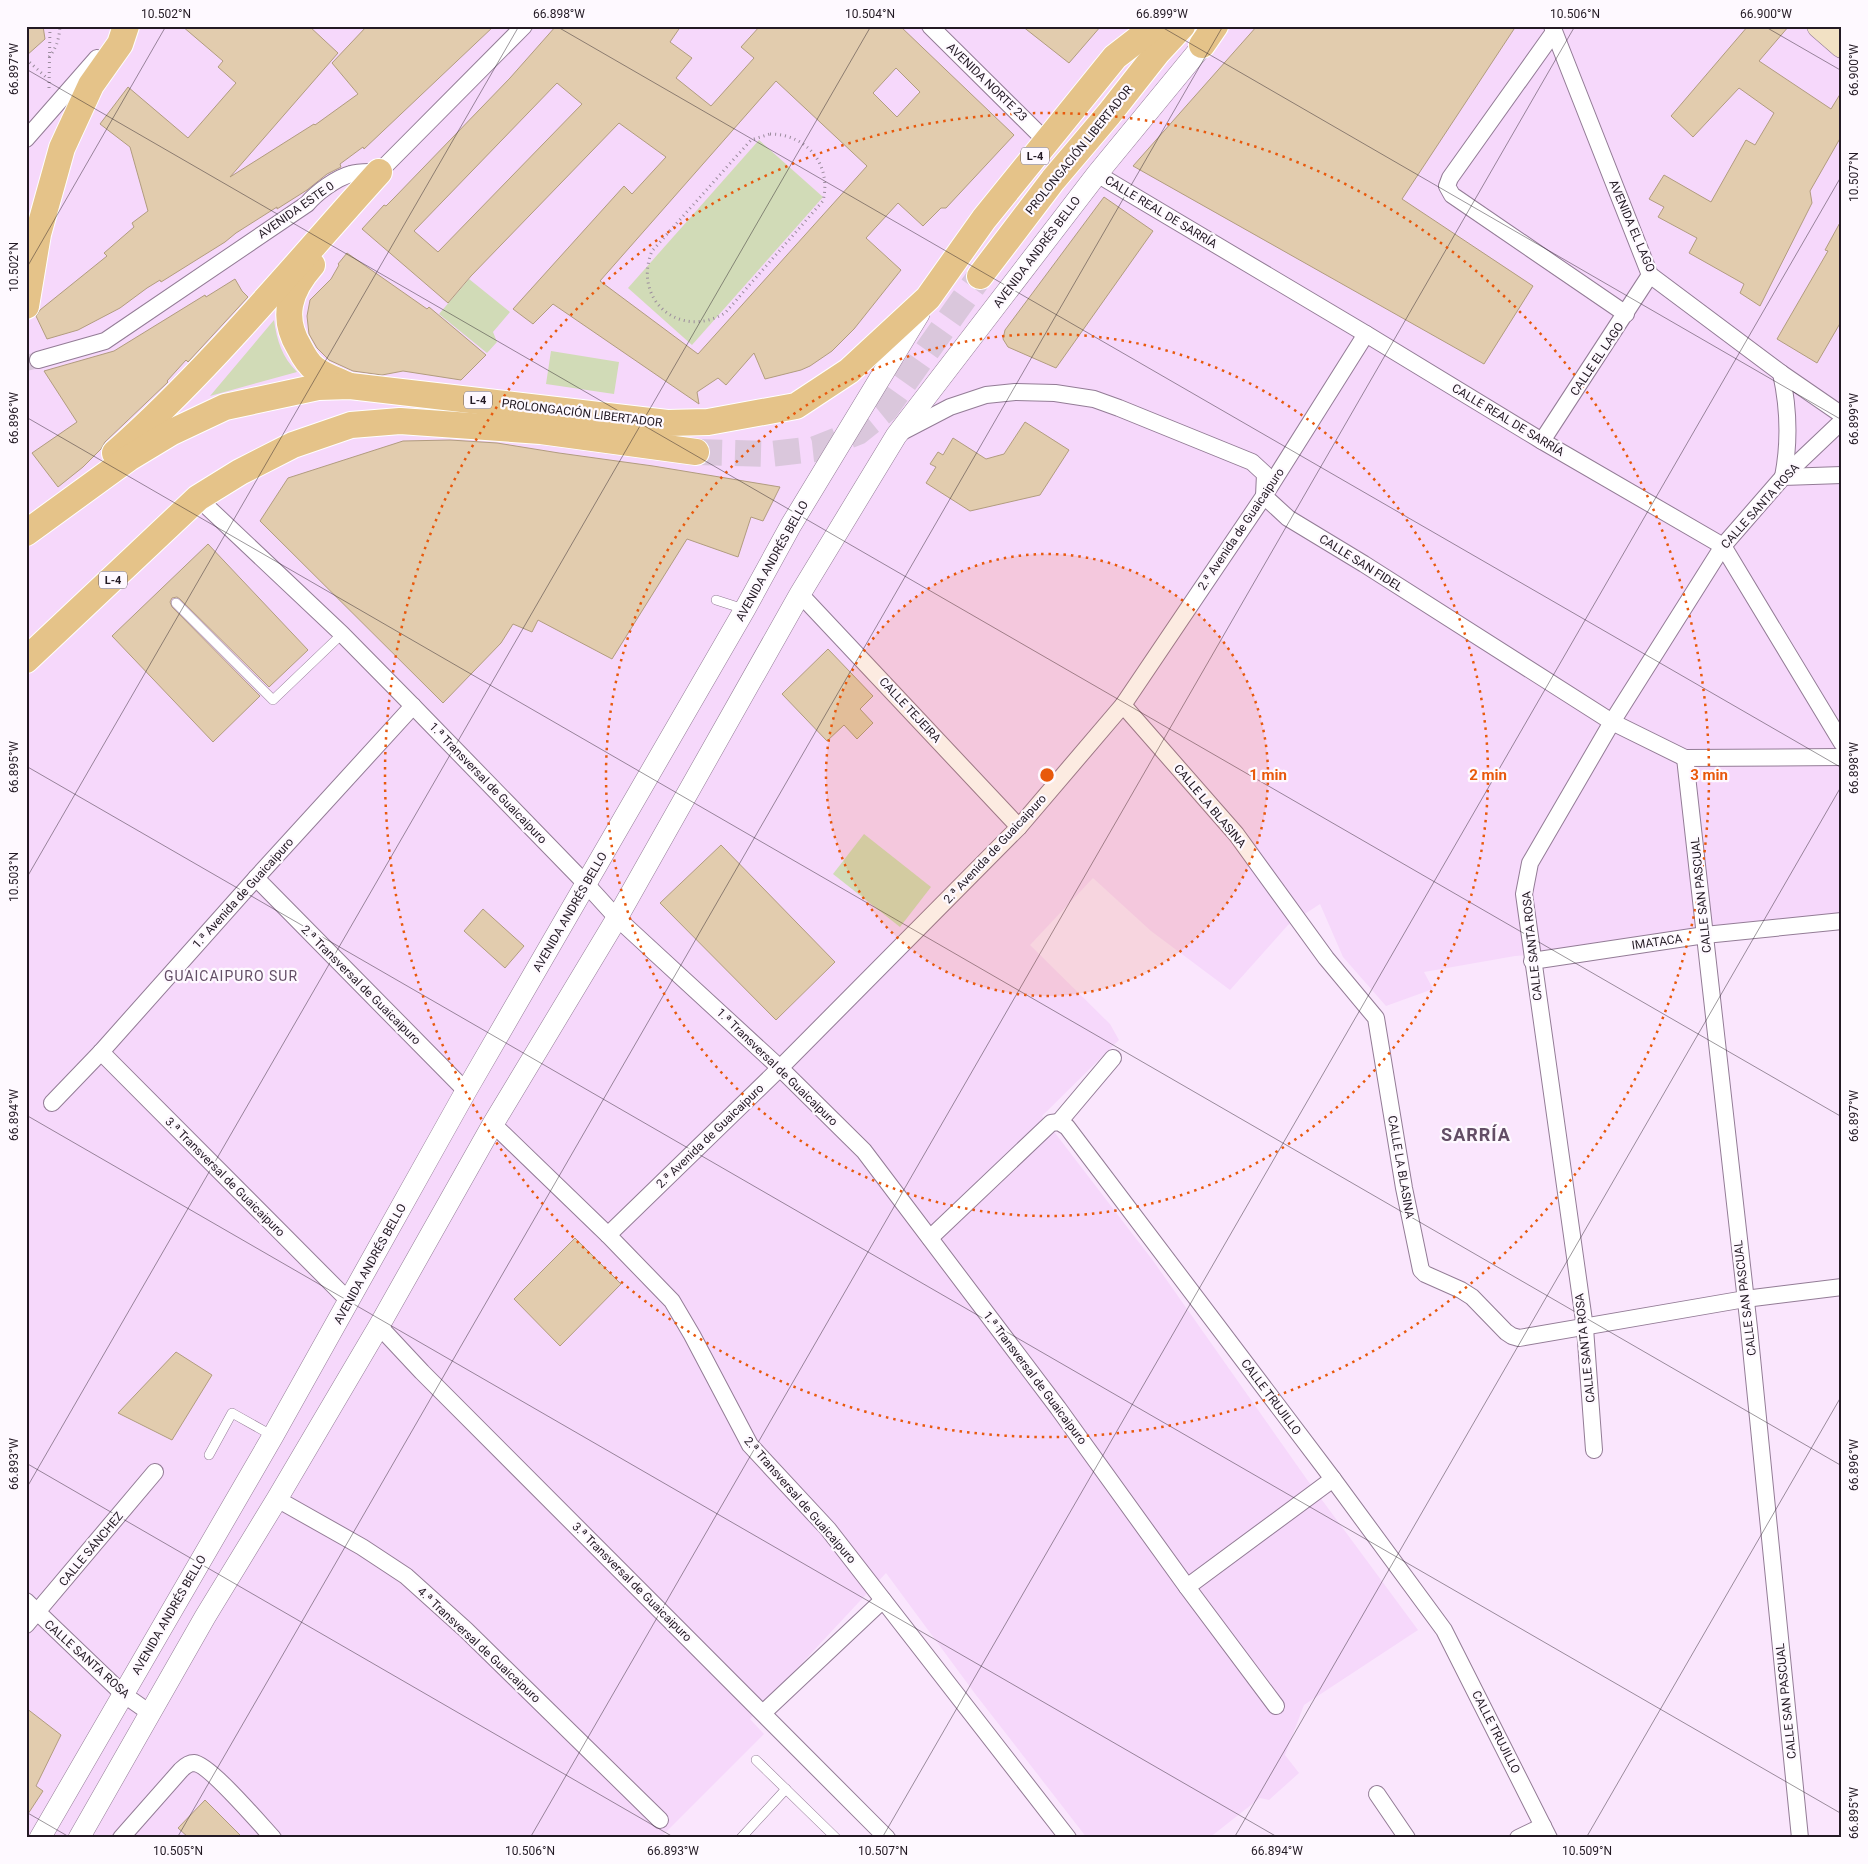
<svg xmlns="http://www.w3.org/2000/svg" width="1868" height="1864" viewBox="0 0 1868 1864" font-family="Roboto,sans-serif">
<rect width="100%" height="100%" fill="#fae6fd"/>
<!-- built -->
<polygon fill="#f6d8fb" points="26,26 1842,26 1842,920 1624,949 1515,956 1424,972 1433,989 1386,1006 1343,957 1320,904 1288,925 1230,990 1151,931 1093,878 1030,945 1110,1024 1119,1040 1042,1116 1154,1262 1308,1481 1418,1630 1304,1705 1285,1755 1299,1773 1269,1800 1260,1798 1209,1838 1087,1838 976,1695 886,1573 750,1719 764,1734 660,1838 26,1838"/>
<!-- green -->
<g fill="#d1dbb7">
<polygon points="759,140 823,197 692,345 628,288"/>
<polygon points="469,279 510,312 493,332 497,342 487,353 439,314"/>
<path d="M274,320C277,341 282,357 297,372L210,396Z"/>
<polygon points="551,351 619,362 614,394 546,384"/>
<polygon points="864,834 931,887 900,927 833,874"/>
</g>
<!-- building -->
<g fill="#e2ccae" stroke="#b19c7f" fill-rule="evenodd">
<polygon points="26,26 43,26 45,39 26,56"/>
<polygon points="182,26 309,26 338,53 230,177 314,124 315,125 358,94 332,63 367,26 494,26 364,149 363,147 340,164 341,167 327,174 307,190 277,209 277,207 236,233 225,242 161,282 160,280 147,288 120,308 78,330 47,339 36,316 40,310 107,256 104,253 134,227 132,223 148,211 130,147 100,124 128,87 188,138 236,83 218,67 223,61"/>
<path d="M556,26H681L670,42L692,58L676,78L711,106L754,58L741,47L760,26H900L1014,135L946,208H941L923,226L898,203L866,238L901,270L854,329L832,351L810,366L801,370L765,379L754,353L726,385L718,378L697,392L699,404L553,304L533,324L513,309L624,186L632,194L666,157L619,123L471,276L448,303L362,229L384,205L386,206L394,198L510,78ZM896,68L920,92L897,117L873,93ZM776,81L867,166L698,354L600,281ZM557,83L582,104L438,252L414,231Z"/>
<polygon points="1022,26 1101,26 1069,63"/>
<polygon points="1257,26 1516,26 1402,199 1533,286 1484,364 1133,166"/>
<polygon points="1748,26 1789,26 1759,61 1831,109 1842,91 1842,135 1810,191 1812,203 1760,306 1740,293 1744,284 1689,253 1697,238 1658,217 1664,207 1649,199 1664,175 1711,202 1746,140 1755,145 1774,113 1739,88 1693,137 1671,116"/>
<polygon points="1104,197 1153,231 1056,368 1008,347 1003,339 1005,330"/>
<polygon points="1842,219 1842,320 1817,363 1777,339 1828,251 1825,250"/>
<polygon points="347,253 427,309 429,307 486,355 461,380 403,371 382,375 353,371 329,360 317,348 309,334 307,316 310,300 331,279 339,265 338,264"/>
<polygon points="235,279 242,291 248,297 188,362 186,360 167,381 168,382 105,442 101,449 83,467 58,487 32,453 77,422 44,371 114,351 205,295 206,297"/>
<polygon points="1025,422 1069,450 1040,495 970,511 926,483 936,467 930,464 938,452 943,455 953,438 986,459 1004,454"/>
<polygon points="450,440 497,443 559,453 653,466 780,487 763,521 751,517 738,557 687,539 612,659 538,620 532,632 513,624 501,643 443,703 260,521 288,478 403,441"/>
<polygon points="208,544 308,650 269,687 180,599 177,597 172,598 170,602 172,607 260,696 213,742 112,636"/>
<polygon points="828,649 873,696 860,709 873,723 857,739 844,725 827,741 782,694"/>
<polygon points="721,845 835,962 776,1020 660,903"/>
<polygon points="483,909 524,946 505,968 464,931"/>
<polygon points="575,1238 621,1284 560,1346 514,1299"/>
<polygon points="176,1352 212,1375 172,1440 118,1413"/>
<polygon points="26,1708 61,1735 36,1786 43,1791 26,1817"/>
<polygon points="205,1800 243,1838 189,1838 178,1828"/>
</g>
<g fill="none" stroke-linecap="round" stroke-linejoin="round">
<!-- minor-tunnel -->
<polyline stroke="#dac7dc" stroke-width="16" stroke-dasharray="16 8" stroke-linecap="butt" points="26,363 38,360"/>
<!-- primary-tunnel -->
<polyline stroke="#dac7dc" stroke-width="26" stroke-dasharray="26 13" stroke-linecap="butt" points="696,452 770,454 815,449 858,432 885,410 980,276"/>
<!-- service casing -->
<g stroke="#937c96" stroke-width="10">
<g id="service">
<polyline points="716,600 744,609"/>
<polyline points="176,603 273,700 342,634"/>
<polyline points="209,1455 232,1413 273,1436"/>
<polyline points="756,1760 836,1838"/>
<polyline points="741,1838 786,1789"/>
</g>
</g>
<!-- minor casing -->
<g stroke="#937c96" stroke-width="18">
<g id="minor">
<polyline points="930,26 1043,138"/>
<polyline points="1552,26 1650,275 1781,373 1842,415"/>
<polyline points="1554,32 1450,178 1447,186 1452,195 1626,314"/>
<polyline points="26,139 97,58"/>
<polyline points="1097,174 1366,334 1542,441 1723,546 1842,743"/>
<path d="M38,360L105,341L307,204C316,193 336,178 351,174C359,171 370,172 379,172L524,26"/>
<path d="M1781,373C1789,409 1790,441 1783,477"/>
<polyline points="900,433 950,407 986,395 1015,392 1055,393 1094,399 1119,408 1252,462 1265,474 1264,496 1288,518 1364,564 1612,722 1685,758 1842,757"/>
<polyline points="1542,441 1650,275"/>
<polyline points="1783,477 1842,475"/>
<polyline points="198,498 342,634 413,706 587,885 617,918 780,1068 864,1151 1058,1408 1187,1587 1276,1706"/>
<polyline points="800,594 1019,827"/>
<polyline points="1123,705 1236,834 1326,958 1376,1018 1404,1188 1421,1270 1425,1274 1461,1290 1472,1297 1506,1332 1512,1336 1519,1338 1745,1299 1842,1287"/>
<polyline points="1685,758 1749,1328 1800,1838"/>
<polyline points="256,878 466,1091"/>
<polyline points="1532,961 1705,935 1842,921"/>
<polyline points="101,1052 349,1301"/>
<polyline points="52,1103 101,1052 256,878 413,706"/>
<polyline points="1059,1122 1113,1058"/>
<polyline points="493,1124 608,1235 672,1301 692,1335 750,1445 828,1529 1068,1838"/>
<polyline points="608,1235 780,1068 1019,827 1123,705 1264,496 1366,334"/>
<polyline points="930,1238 1051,1123 1059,1122 1067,1127 1333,1479 1444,1630 1549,1838"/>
<polyline points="379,1326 422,1372 887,1838"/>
<polyline points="1594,1450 1585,1328 1524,894 1530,863 1612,722 1723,546 1783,477 1842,421"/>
<polyline points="277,1499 362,1547 406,1576 466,1630 660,1820"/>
<polyline points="1187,1587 1333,1479"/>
<polyline points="26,1601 123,1694 150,1713"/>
<polyline points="26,1625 155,1472"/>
<polyline points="763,1713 883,1600"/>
<polyline points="1377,1794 1407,1838"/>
<path d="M121,1838L181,1770C185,1766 189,1763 194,1763C209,1764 260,1824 273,1838"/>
<polyline points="1518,1838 1543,1826"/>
</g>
</g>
<!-- tertiary casing -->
<g stroke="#937c96" stroke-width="22">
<g id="tertiary">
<polyline points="40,1838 273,1436 466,1091 745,609 791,525 919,314"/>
<polyline points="79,1838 205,1617 277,1499 379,1326 493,1124 617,918 800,594 896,436 1097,174 1212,34"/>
</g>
</g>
<!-- secondary casing -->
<g stroke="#937c96" stroke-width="25">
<polyline id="secondary" points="1819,26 1842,46"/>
</g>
<!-- primary casing -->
<g stroke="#fff" stroke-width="28">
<g id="primary">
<polyline points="1202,45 1215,26"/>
<path d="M312,265C289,291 281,317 299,347C303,355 308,364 315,369C324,376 337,380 347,385"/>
<polyline points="980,276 1053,180 1109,114 1157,53 1182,26"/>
<polyline points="26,306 38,234 62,148 91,85 120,44 126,26"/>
<path d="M115,453C211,368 293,267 379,172"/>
<polyline points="26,533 129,458 172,432 225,407 318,387 350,386 667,423 708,422 796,406 849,371 928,298 984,219 1115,57 1155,26"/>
<polyline points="26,660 198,498 240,472 293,445 351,425 400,421 541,431 696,452"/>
</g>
</g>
<!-- path -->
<g stroke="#9b8c9d" stroke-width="3" stroke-dasharray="1 4" stroke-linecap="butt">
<path d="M49,57C57,47 59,39 60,26"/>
<polyline points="26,59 48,79"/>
<polyline points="49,88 50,26"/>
<path d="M770,134C807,134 832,165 823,201L725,313C680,340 632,300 652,251L751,140Z"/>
</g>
<!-- service -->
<use href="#service" stroke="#fff" stroke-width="9"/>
<!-- minor -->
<use href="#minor" stroke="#fff" stroke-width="16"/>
<!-- tertiary -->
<use href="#tertiary" stroke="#fff" stroke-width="21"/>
<!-- secondary -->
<use href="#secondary" stroke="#f2e1c4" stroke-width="24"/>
<!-- primary -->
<use href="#primary" stroke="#e5c389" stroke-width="26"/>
</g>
<!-- ticks -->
<path fill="none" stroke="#231a24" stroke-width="1" stroke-opacity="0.45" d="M556,26L1842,768M1160,26L1842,420M1764,26L1842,71M26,69L1842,1117M26,269L166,26M26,417L1842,1466M26,766L1842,1814M26,879L519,26M26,1115L1279,1838M26,1463L675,1838M26,1489L871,26M26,1812L71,1838M177,1838L1223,26M530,1838L1575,26M882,1838L1842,175M1234,1838L1842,785M1586,1838L1842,1395"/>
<!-- distance rings -->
<circle cx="1047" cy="775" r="221" fill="#e8590c" fill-opacity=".12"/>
<g fill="none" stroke="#e8590c" stroke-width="2.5" stroke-dasharray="2.5 5">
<circle cx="1047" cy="775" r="221"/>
<circle cx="1047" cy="775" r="441"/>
<circle cx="1047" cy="775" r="662"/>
</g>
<g text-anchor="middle" stroke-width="4.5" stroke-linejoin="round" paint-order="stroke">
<!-- shield labels -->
<g fill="#fef9ff" stroke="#655d66" stroke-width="1">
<rect x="1021" y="147.5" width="28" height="17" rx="4"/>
<rect x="464" y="391.5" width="28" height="17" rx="4"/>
<rect x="99" y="571.5" width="28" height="17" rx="4"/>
</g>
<g font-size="11" font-weight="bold" fill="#231a24">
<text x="1035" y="160">L-4</text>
<text x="478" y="404">L-4</text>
<text x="113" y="584">L-4</text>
</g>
<!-- street labels -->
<g font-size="12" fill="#231a24" stroke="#fef9ff">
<text transform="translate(987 82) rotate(44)" y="4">AVENIDA NORTE 23</text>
<text transform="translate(1079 150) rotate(-51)" y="4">PROLONGACIÓN LIBERTADOR</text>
<text transform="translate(296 210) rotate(-35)" y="4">AVENIDA ESTE 0</text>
<text transform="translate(1161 212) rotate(31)" y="4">CALLE REAL DE SARRÍA</text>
<text transform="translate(1632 226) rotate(67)" y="4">AVENIDA EL LAGO</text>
<text transform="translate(1037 252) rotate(-53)" y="4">AVENIDA ANDRÉS BELLO</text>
<text transform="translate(1597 359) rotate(-56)" y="4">CALLE EL LAGO</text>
<text transform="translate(582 413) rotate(7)" y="4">PROLONGACIÓN LIBERTADOR</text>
<text transform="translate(1508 420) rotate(31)" y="4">CALLE REAL DE SARRÍA</text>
<text transform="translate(1760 506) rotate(-48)" y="4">CALLE SANTA ROSA</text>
<text transform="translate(1241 529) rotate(-56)" y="4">2.ª Avenida de Guaicaipuro</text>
<text transform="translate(772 561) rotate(-61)" y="4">AVENIDA ANDRÉS BELLO</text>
<text transform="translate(1361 563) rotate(32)" y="4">CALLE SAN FIDEL</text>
<text transform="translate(910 710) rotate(47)" y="4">CALLE TEJEIRA</text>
<text transform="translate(488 783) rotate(46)" y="4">1.ª Transversal de Guaicaipuro</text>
<text transform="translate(1210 806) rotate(50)" y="4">CALLE LA BLASINA</text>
<text transform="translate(995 849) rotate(-47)" y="4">2.ª Avenida de Guaicaipuro</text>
<text transform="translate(243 893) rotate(-48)" y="4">1.ª Avenida de Guaicaipuro</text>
<text transform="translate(1701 895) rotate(-96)" y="4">CALLE SAN PASCUAL</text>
<text transform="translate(570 912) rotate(-60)" y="4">AVENIDA ANDRÉS BELLO</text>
<text transform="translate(1657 942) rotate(-8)" y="4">IMATACA</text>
<text transform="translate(1532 946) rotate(-96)" y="4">CALLE SANTA ROSA</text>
<text transform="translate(361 985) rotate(45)" y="4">2.ª Transversal de Guaicaipuro</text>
<text transform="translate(777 1067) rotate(44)" y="4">1.ª Transversal de Guaicaipuro</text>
<text transform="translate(710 1136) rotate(-44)" y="4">2.ª Avenida de Guaicaipuro</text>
<text transform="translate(1401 1167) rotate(80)" y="4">CALLE LA BLASINA</text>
<text transform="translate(225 1177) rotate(45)" y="4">3.ª Transversal de Guaicaipuro</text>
<text transform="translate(370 1264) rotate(-61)" y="4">AVENIDA ANDRÉS BELLO</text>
<text transform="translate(1745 1298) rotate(-97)" y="4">CALLE SAN PASCUAL</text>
<text transform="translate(1585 1348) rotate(-96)" y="4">CALLE SANTA ROSA</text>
<text transform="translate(1035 1378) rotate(53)" y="4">1.ª Transversal de Guaicaipuro</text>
<text transform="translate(1271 1397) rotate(53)" y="4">CALLE TRUJILLO</text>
<text transform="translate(800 1500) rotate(49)" y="4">2.ª Transversal de Guaicaipuro</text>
<text transform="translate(91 1549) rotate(-50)" y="4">CALLE SÁNCHEZ</text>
<text transform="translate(632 1582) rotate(45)" y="4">3.ª Transversal de Guaicaipuro</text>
<text transform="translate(169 1615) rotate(-60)" y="4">AVENIDA ANDRÉS BELLO</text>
<text transform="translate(479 1645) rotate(43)" y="4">4.ª Transversal de Guaicaipuro</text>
<text transform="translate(87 1659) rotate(42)" y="4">CALLE SANTA ROSA</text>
<text transform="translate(1786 1701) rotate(-96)" y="4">CALLE SAN PASCUAL</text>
<text transform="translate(1496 1732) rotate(63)" y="4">CALLE TRUJILLO</text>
</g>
<!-- neighbourhood labels -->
<g font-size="14" letter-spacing="1" fill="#634e66" stroke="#fef9ff">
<text x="231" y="981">GUAICAIPURO SUR</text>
</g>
<!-- district labels -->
<g font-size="18" font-weight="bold" letter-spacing="1" fill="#634e66" stroke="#fef9ff">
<text x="1476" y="1141">SARRÍA</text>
</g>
</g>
<circle cx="1047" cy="775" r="8" fill="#e8590c" stroke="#fef9ff" stroke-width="2.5"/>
<g font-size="15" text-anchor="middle" font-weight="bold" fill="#e8590c" stroke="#fef9ff" stroke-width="4.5" stroke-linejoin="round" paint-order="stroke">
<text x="1268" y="780">1 min</text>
<text x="1488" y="780">2 min</text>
<text x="1709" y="780">3 min</text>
</g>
<!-- border -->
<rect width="1868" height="1864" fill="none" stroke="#fef9ff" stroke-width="55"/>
<rect x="28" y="28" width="1812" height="1808" fill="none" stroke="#231a24" stroke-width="2"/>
<g font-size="12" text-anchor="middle" fill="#231a24">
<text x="166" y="18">10.502°N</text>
<text x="559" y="18">66.898°W</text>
<text x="870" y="18">10.504°N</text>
<text x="1162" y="18">66.899°W</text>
<text x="1575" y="18">10.506°N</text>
<text x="1766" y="18">66.900°W</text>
<text transform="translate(14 69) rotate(-90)" y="4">66.897°W</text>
<text transform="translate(1854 70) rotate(-90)" y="4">66.900°W</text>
<text transform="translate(1854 177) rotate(-90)" y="4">10.507°N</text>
<text transform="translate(14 267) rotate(-90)" y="4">10.502°N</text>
<text transform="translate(14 418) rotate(-90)" y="4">66.896°W</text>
<text transform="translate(1854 419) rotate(-90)" y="4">66.899°W</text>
<text transform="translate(14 767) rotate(-90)" y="4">66.895°W</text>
<text transform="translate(1854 768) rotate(-90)" y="4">66.898°W</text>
<text transform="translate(14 877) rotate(-90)" y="4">10.503°N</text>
<text transform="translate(14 1115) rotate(-90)" y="4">66.894°W</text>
<text transform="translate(1854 1116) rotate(-90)" y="4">66.897°W</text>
<text transform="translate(14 1464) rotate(-90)" y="4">66.893°W</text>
<text transform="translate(1854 1465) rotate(-90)" y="4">66.896°W</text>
<text transform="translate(1854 1813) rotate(-90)" y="4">66.895°W</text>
<text x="178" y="1855">10.505°N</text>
<text x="530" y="1855">10.506°N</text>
<text x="673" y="1855">66.893°W</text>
<text x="883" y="1855">10.507°N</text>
<text x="1277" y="1855">66.894°W</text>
<text x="1587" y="1855">10.509°N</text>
</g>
</svg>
